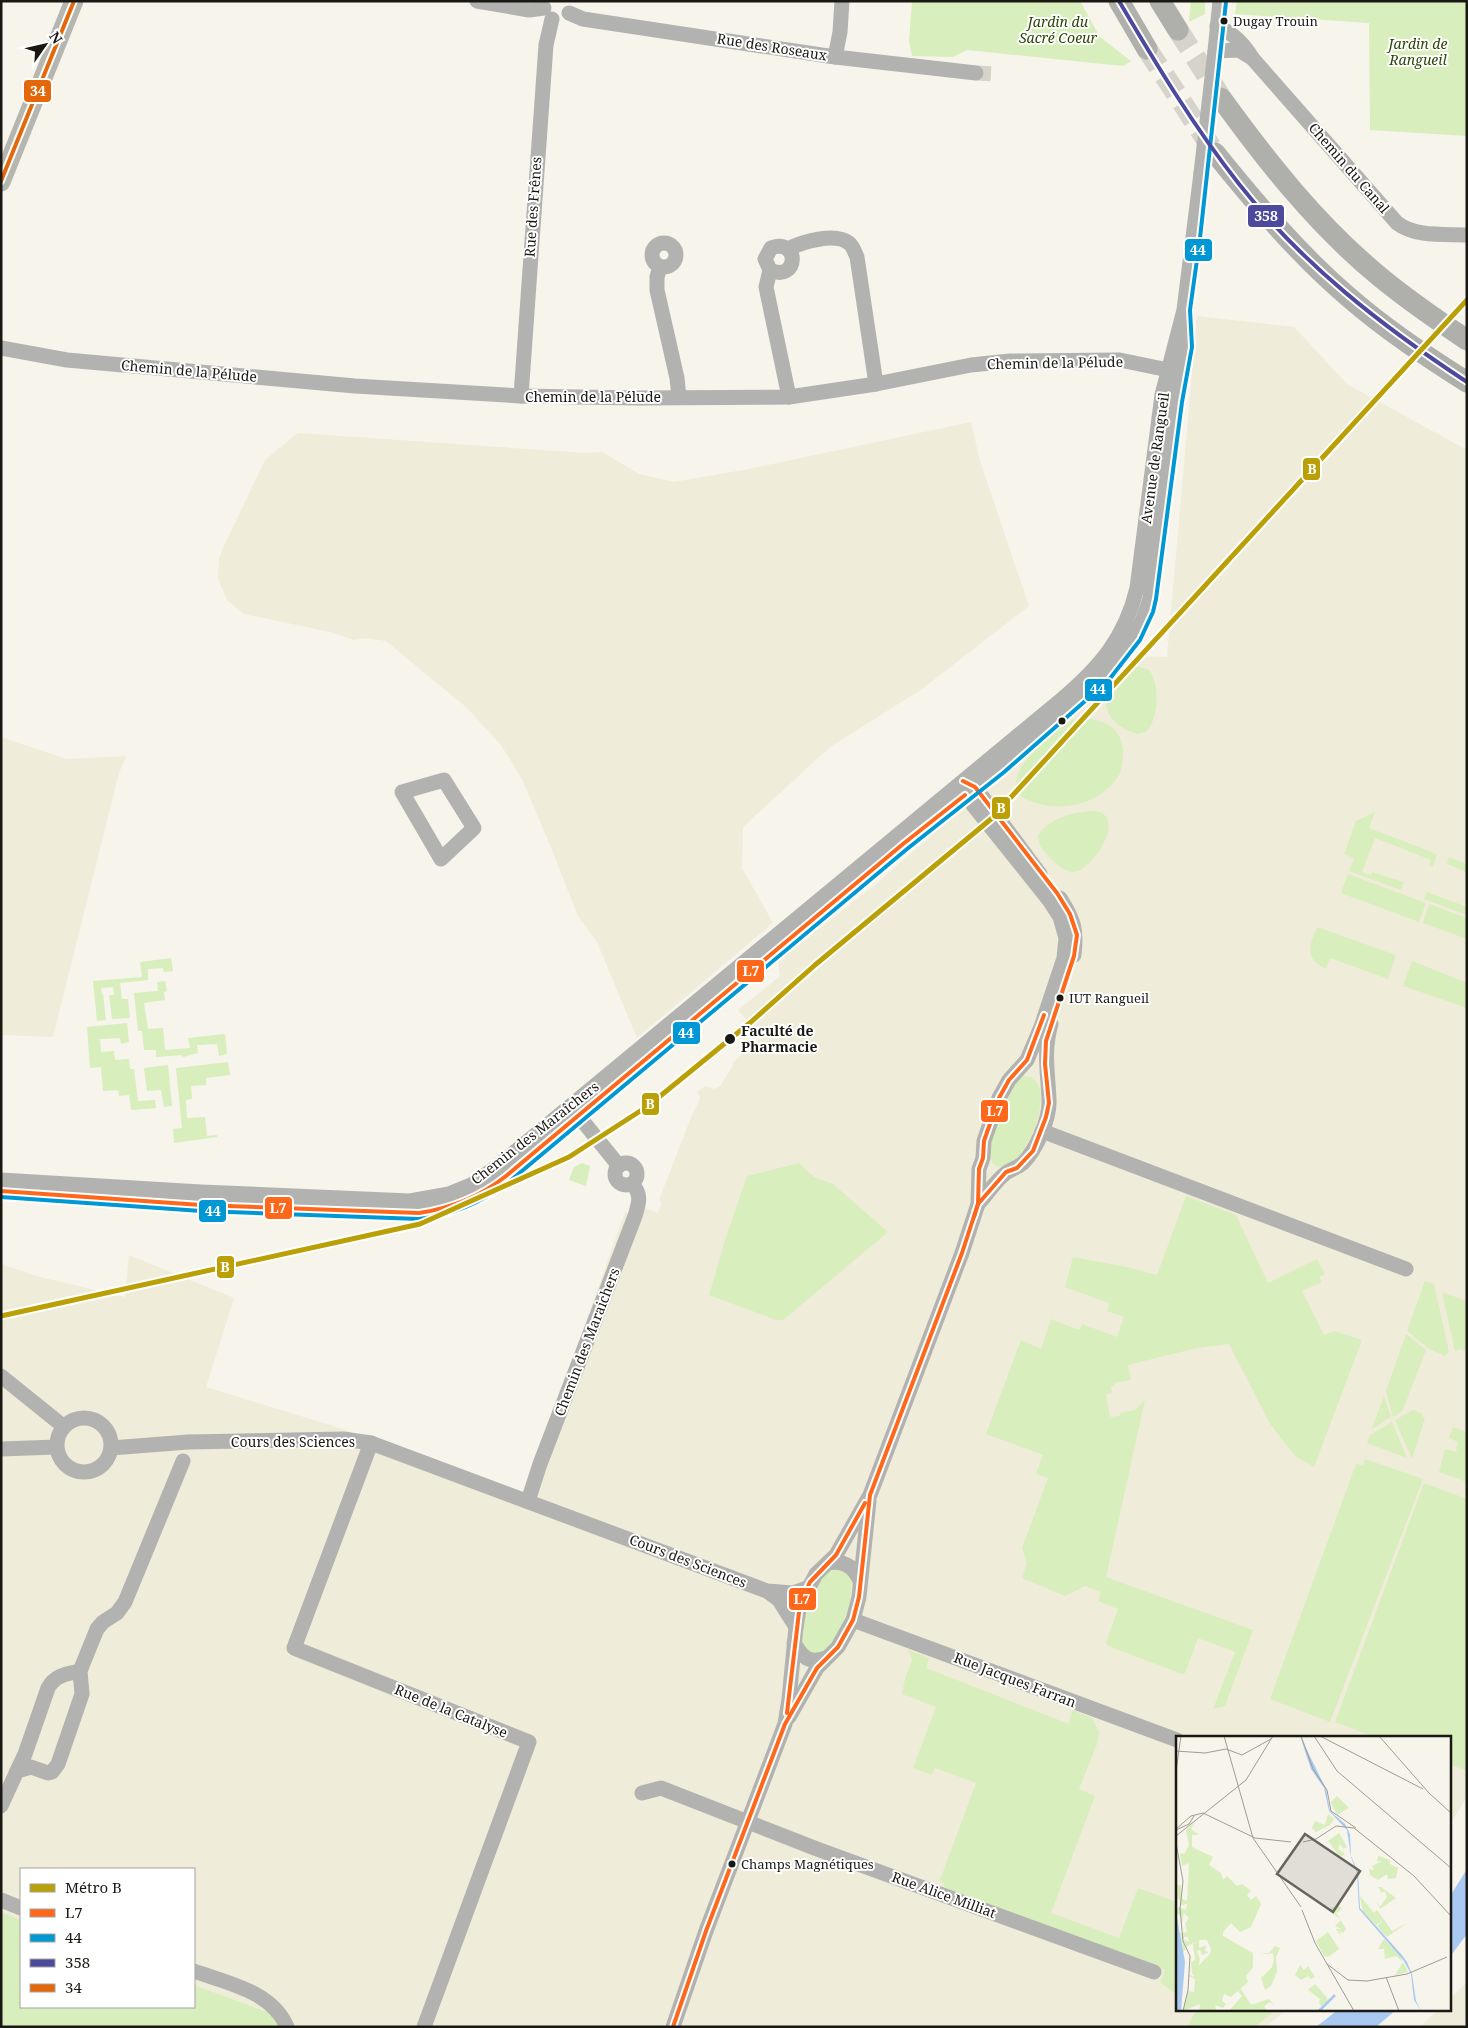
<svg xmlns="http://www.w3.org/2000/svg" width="1468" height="2028" viewBox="0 0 1468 2028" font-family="'Noto Serif',serif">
<rect width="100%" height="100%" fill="#f6f4eb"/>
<!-- built -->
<g fill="#f0ecda" fill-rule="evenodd">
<path d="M1197,316L1294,327L1347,384L1467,450V1797L1449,1826V1737H1177V2009H1287L1266,2027H1V1264L40,1277L125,1297L129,1255L234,1298L206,1387L346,1430L522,1503L625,1212L635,1216L645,1208L658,1213L662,1202L659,1200L692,1115L698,1104L700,1097L697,1092L705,1086L714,1089L720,1086L733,1066L732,1063L762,1038L738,1010L780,976L778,961L876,884L1136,656L1167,657ZM21,1869H194V2007H21Z"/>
<polygon points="971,422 980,461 1029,606 922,689 830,747 743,827 742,868 773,923 637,1038 597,942 578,916 550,845 522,779 501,745 466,707 386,641 365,638 354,640 330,632 244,614 227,600 218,579 219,559 224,546 265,460 298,433 584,453 602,452 639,474 674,482 749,469"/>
<polygon points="1,737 67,759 126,756 119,773 53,1037 1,1035"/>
<polygon points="1467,1982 1467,2027 1420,2027 1439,2009 1449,2009 1449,1999"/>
</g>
<!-- green -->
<g fill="#d8eebd">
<polygon points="912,1 1080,1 1100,37 1131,61 1123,66 967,50 953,57 912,56 909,41"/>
<polygon points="1191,1 1205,1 1205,14 1189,22"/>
<polygon points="1237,1 1467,1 1467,136 1370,130 1369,23 1235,14"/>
<path d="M1137,666L1149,670C1160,684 1159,719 1146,732L1137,734C1111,726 1095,705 1115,682C1121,675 1127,669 1137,666Z"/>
<path d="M1078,718C1102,719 1122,725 1123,752C1123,759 1122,769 1119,775C1099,808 1052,815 1020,796C1018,793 1016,790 1016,786C1014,762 1058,725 1078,718Z"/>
<path d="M1097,811C1102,813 1107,815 1108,821C1113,836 1089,872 1073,872C1064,871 1056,864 1050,858C1044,851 1038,846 1038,835C1051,817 1075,811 1097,811Z"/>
<polygon points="1375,812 1369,828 1437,854 1433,867 1429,865 1431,860 1375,838 1362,872 1371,875 1372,872 1404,882 1401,890 1349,871 1354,858 1344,854 1356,821"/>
<polygon points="1449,857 1467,864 1467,872 1447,864"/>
<polygon points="1348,874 1426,903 1419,922 1341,893"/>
<polygon points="1427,892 1467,907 1467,915 1424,899"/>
<polygon points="1429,904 1467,918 1467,939 1423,923"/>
<path d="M1317,927L1396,955L1388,979L1330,958L1326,969C1304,957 1309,947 1317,927Z"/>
<polygon points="171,958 173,971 164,972 163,968 148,969 148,980 120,983 122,999 128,999 130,1018 112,1019 109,995 114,995 113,987 101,988 102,994 103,994 106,1020 97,1021 93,981 142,977 140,962"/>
<polygon points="1412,961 1467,983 1467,1008 1403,986"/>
<polygon points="165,981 167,991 164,992 165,1000 144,1003 148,1029 163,1028 165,1050 190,1048 188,1038 225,1034 227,1054 219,1056 217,1044 197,1045 198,1053 183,1057 182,1055 156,1057 156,1050 144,1050 142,1031 138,1031 134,993 158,991 157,982"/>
<polygon points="127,1023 129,1042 121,1044 120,1038 100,1039 101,1052 114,1051 115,1060 129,1059 130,1069 134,1069 138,1101 155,1100 156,1108 131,1110 129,1095 119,1096 118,1090 103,1091 101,1067 90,1068 87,1027"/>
<polygon points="228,1062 230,1075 206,1078 206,1085 191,1086 192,1099 186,1100 187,1118 205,1117 207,1136 217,1135 217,1137 174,1143 173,1129 182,1128 176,1068"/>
<polygon points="168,1065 172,1106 164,1107 161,1090 147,1091 144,1068"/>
<path d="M1023,1076C1063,1078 1026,1161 1007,1166C967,1176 1008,1082 1023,1076Z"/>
<polygon points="582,1163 590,1166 586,1186 569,1180 574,1167"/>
<polygon points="799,1163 814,1177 833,1184 888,1232 783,1320 776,1320 709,1295 725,1240 747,1176"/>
<polygon points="1186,1196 1236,1215 1268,1283 1317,1259 1325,1274 1319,1277 1322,1282 1302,1291 1324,1335 1334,1331 1362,1340 1314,1467 1295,1456 1270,1424 1229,1344 1197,1348 1128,1365 1131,1380 1114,1383 1114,1386 1111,1387 1112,1393 1106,1394 1110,1417 1120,1416 1120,1413 1135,1410 1145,1400 1106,1577 1253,1630 1225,1706 1213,1709 1235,1652 1198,1638 1185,1673 1182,1674 1108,1646 1106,1643 1118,1609 1098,1601 1101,1592 1085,1586 1065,1596 1022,1578 1027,1563 1022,1548 1048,1478 1036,1474 1043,1455 986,1434 1021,1340 1041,1349 1051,1319 1079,1330 1082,1324 1117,1337 1124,1317 1107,1311 1109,1303 1065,1287 1073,1257 1127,1267 1157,1275"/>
<polygon points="1425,1281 1434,1284 1449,1352 1445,1356 1429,1349 1407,1331"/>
<polygon points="1442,1292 1467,1301 1467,1351 1460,1349 1455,1351"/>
<polygon points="1406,1334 1426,1350 1403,1410 1393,1417 1386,1391"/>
<polygon points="1384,1396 1391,1417 1372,1429 1372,1428"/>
<polygon points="1413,1410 1423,1414 1422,1416 1425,1418 1412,1459 1395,1420"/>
<polygon points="1392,1422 1407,1458 1367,1443 1370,1435"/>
<polygon points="1453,1427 1467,1432 1467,1482 1439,1472 1445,1449 1456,1452 1458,1442 1449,1438"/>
<polygon points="1365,1459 1423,1479 1330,1722 1270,1699 1356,1464 1363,1465"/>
<polygon points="1424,1483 1467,1499 1467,1771 1449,1764 1449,1737 1375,1737 1335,1722"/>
<path d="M830,1569H840C844,1572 850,1575 851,1580C855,1596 839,1640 826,1650C823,1652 819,1654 815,1655L807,1651L801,1640L806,1609L820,1577Z"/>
<polygon points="908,1650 929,1658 926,1668 1069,1724 1072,1710 1092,1718 1099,1732 1097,1744 1079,1789 1095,1796 1051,1913 1119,1938 1138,1888 1177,1902 1177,1995 1160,1982 1165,1970 948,1891 940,1880 976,1783 935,1768 931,1775 913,1768 936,1707 902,1694 905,1679 912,1660"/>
<polygon points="1,1912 21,1920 21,2007 194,2007 194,1985 267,2012 271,2014 280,2027 1,2027"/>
<polygon points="1197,2009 1277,2009 1255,2027 1187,2027"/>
</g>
<!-- water -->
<g fill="#a9c9f0">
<polygon points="1467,1869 1467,1934 1449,1958 1449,1898"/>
<polygon points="1339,2009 1397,2009 1376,2027 1316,2027"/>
</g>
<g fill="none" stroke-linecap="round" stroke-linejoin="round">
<!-- minor-tunnel -->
<polyline stroke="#d5d3ca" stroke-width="15" stroke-dasharray="15 8" stroke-linecap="butt" points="976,73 995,74"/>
<!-- highway-tunnel -->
<g stroke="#d5d3ca" stroke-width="21" stroke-dasharray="21 11" stroke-linecap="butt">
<polyline points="1178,30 1220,96"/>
<polyline points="1147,49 1215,153"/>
</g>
<!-- minor -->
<g stroke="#b2b3b0" stroke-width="15">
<polyline points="477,1 529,10 544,8"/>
<polyline points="1220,1 1215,51 1239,50 1252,58"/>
<polyline points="569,13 583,19 835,57 976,73"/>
<path d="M1217,26C1234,34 1243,43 1253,59L1397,223C1415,237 1444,234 1467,235"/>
<polyline points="835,57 840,32 842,1"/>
<circle cx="664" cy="255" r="12"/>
<path d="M788,249C802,242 835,232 849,243C853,246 855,253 857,257L876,384"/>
<polyline points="660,267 657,277 657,290 677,378 679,397"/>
<path d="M770,270C799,283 800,237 771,248L765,259L770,270L766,287L789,397"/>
<polyline points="1,348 67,360 355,386 521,396 638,398 789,397 876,384 971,365 1010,361 1120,360 1178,372"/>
<polyline points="521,396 546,45 552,19"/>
<polygon points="444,780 474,828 441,859 402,792"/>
<polyline points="968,783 975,787 1040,874"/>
<path d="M1060,898C1074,920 1077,929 1074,955"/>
<polyline points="573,1109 619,1166"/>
<polyline points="1042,1131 1406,1269"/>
<circle cx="626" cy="1174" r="11"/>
<path d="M1,1180L201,1192L410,1201L449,1194L471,1185L499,1165L1061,700C1100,667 1125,638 1137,588L1162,395L1184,310L1201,173"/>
<path d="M1,1191L201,1205L419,1213C446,1209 468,1199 492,1187L903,844L999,768L1104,676C1125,653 1142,629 1150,598L1176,401L1186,347L1185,322"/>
<path d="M978,1204C987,1195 995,1181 1006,1173C1011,1169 1017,1168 1023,1163C1036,1150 1050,1119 1049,1100C1048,1072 1043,1052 1051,1024"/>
<polyline points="1,1376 63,1426"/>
<circle cx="84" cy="1445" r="27"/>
<polyline points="371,1443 294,1648 529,1742 424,2027"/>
<polyline points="111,1448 188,1442 343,1439 371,1443 767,1591 793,1593 807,1588"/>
<polyline points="1,1449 56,1447"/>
<path d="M528,1501L540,1464L635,1216C639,1203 642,1194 632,1184"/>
<path d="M828,1563C844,1560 854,1567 860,1581"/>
<polyline points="767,1591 779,1600 796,1627"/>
<polyline points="853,1620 1177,1740"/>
<path d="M794,1643C803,1658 809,1664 826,1658"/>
<path d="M80,1671C66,1674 55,1675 48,1688L25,1754L17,1771L31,1767L48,1773L52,1772L58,1764L82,1694L80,1671L97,1629L103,1622L117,1613L125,1602L183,1461"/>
<polyline points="789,1717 817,1668 838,1647 853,1620 859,1597 869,1501"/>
<polyline points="642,1793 661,1788 817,1849 1154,1972"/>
<polyline points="1,1806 17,1771"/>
<polyline points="1,1900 21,1908"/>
<path d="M194,1971C227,1983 272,1991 287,2027"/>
<polyline points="673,2027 706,1931 785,1724 789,1699 796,1627 800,1604 816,1574 836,1555 870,1495 962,1253 978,1204 979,1169 983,1158 984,1141 999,1098 1009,1080 1027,1060 1041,1027 1064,958 1066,938 1060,917 1049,900 965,795 964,786"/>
</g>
<!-- major -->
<polyline stroke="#b5b6b0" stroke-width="19" points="1,182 74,1"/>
<!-- highway -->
<g stroke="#afb0ab" stroke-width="21">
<polyline points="1119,1 1147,49"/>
<polyline points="1160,1 1178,30"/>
<path d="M1221,98C1268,163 1318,226 1380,277C1408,300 1437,320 1467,340"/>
<path d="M1215,153C1257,205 1301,257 1352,300C1388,331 1427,357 1467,382"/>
</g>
<!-- minor-bridge -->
<polyline stroke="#b2b3b0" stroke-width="15" points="1201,173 1215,51"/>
<!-- bus-1 casing -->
<g stroke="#fff" stroke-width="8">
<g id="bus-1">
<path d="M1,1191L201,1205L419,1213C452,1208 480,1197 506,1176L903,844L965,795"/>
<polyline points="974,1217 978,1204 979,1169 983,1158 984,1141 999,1098 1009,1080 1027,1060 1044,1015"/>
<polyline points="787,1713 800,1604 810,1582 836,1555 865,1503"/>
<polyline points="673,2027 706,1931 785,1724 817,1668 838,1647 853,1620 859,1597 870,1495 962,1253 978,1204 1006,1172 1017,1168 1033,1151 1046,1117 1049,1103 1045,1064 1046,1041 1074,956 1077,935 1070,914 1057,893 975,787 963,781"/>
</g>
</g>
<!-- bus-2 casing -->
<g stroke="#fff" stroke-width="8">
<path id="bus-2" d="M1,1197L201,1211L419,1219C453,1215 483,1202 510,1181L907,849L1003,773L1108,681L1140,640L1153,612L1156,599L1182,402L1192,347L1190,310L1200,238L1226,2"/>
</g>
<!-- bus-3 casing -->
<g stroke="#fff" stroke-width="8">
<path id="bus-3" d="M1119,1C1156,64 1194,127 1239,184C1302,264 1383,327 1467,382"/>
</g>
<!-- bus-4 casing -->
<g stroke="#fff" stroke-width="8">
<polyline id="bus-4" points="1,181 74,1"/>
</g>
<!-- bus-1 -->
<use href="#bus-1" stroke="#ff671b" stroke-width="4"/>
<!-- bus-2 -->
<use href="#bus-2" stroke="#0098d4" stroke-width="4"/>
<!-- bus-3 -->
<use href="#bus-3" stroke="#4d499d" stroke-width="4"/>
<!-- bus-4 -->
<use href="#bus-4" stroke="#e46809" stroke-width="4"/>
<!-- metro-1 casing -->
<g stroke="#fff" stroke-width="9">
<polyline id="metro-1" points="1,1316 420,1224 569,1157 648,1106 751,1022 815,965 991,819 1467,300"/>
</g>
<!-- metro-1 -->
<use href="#metro-1" stroke="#ba9f05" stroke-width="5"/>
</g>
<!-- markers -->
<g fill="#1a1812" stroke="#fff" stroke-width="2">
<circle cx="1224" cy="21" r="4.5"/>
<circle cx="1062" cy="721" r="4.5"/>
<circle cx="1060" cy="998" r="4.5"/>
<circle cx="730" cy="1039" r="6"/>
<circle cx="732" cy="1864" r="4.5"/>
</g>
<g text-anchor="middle" stroke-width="4" stroke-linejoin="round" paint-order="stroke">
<!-- bus labels -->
<g font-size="13" fill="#1a1812" stroke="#fff" text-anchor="start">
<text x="1233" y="26">Dugay Trouin</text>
<text x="1069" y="1003">IUT Rangueil</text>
<text x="741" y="1869">Champs Magnétiques</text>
</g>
<!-- park labels -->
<g font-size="14" font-style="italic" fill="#2c4606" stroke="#fff">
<text x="1058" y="27">Jardin du<tspan x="1058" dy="16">Sacré Coeur</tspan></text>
<text x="1418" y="49">Jardin de<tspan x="1418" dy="16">Rangueil</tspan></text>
</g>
<!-- street labels -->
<g font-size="14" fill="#1a1812" stroke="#fff">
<text transform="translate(772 47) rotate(9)" y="5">Rue des Roseaux</text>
<text transform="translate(1349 168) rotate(49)" y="5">Chemin du Canal</text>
<text transform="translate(533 207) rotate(-86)" y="5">Rue des Frênes</text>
<text transform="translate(1055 363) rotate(-1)" y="5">Chemin de la Pélude</text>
<text transform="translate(189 371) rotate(5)" y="5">Chemin de la Pélude</text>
<text x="593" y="402">Chemin de la Pélude</text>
<text transform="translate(1155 458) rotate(-82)" y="5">Avenue de Rangueil</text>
<text transform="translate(535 1133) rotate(-38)" y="5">Chemin des Maraîchers</text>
<text transform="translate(587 1342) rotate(-69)" y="5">Chemin des Maraichers</text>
<text x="293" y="1447">Cours des Sciences</text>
<text transform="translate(688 1561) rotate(21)" y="5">Cours des Sciences</text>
<text transform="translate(1015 1680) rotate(21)" y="5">Rue Jacques Farran</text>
<text transform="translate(451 1711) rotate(22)" y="5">Rue de la Catalyse</text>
<text transform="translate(944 1895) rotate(20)" y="5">Rue Alice Milliat</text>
</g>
<!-- stop labels -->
<g font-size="14" font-weight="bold" fill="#1a1812" stroke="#fff" text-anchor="start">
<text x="741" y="1036">Faculté de<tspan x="741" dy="16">Pharmacie</tspan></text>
</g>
</g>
<!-- overview -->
<g transform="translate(1176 1736)">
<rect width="275" height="275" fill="#f6f4eb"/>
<path d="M161,60L173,72L161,79L155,66ZM152,78L158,83L154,89L140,96L136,92L139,85L149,89ZM19,86L15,93L23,99H16V111L37,121L33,129L45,137L47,144L51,140L61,150L66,148L75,155L71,159L75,164L80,160L85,168L75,191L64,196L55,187L47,196V200L77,217V231L70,240L72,246L55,261L48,258L46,265L50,268L47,272L39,269L40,275H23L24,268L7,275L12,255L18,256L19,243L13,240V238L17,241L18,239L16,238L15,226L19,224L17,208L23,204L10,211L8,204L13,206L12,201H8L7,206L10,213L7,216L4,197L11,196L9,187L13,182L8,177L6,187L5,179L0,178L2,171L10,174L11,168L5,169L3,162L0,165V158L1,149H5L6,163L11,165L13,127L6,130L4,118L9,117L13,109L10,94ZM23,204H31L35,213L34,218L22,230L24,223L21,215L24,214L26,219L33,216L29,215L30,209L23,212ZM163,97L171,111L167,113L164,108L162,112L167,117V114L169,122L168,119L164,121L152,105ZM202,120L214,124V128L222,132L220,142L212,143L211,138L202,144L194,139L193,133L198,134L196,130L206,125H201ZM202,151H205L220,162L204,173L200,165L204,171L211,161L209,155L206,157ZM184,160L198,177L201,174L216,195L231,187L211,201L201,190L206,186L203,181L205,186L200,189L187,176ZM162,168L166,173L159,178H161L170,193L167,197L163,195L167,203L160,193H166L159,190L165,184L153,174ZM152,196L163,213L152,221L148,220L140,205ZM208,203L224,220L232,236L219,239L227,226L220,220L209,223L208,213H202ZM99,210L104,212L100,221L101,236L95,250L89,254L85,242L96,231L98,223L97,217L90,218L85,217H93ZM124,229L128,234L132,230L139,241L135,243L132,240L125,244L119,239ZM139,248L151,262L152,267L147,272L143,267L144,263L132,254ZM65,253L75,269L93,263L98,269L94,266L88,270L91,275L54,274L66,260L62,255Z" fill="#d8eebd" fill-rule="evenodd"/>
<path d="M124,0L150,53L154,75L169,88L174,98L175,120L182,136L184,172L225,218L231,226L236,238L240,265L245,275L238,264L235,238L228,225L183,173L181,137L175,121L171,94L153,75L148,52L135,33ZM0,176L9,226L5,275H0Z" fill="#a9c9f0"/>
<path fill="none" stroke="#a9c9f0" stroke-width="2.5" d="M143,275L159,259"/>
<path fill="none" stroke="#9e9c94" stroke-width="1" d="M48,0L77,102L125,171M125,0L137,33L151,54L155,75L180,92M138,0L161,35L275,132M144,0L247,53M203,0L253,57M0,15L29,17L50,13L66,19L95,3M0,35L5,0M253,57L275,77M0,93L15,80L27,77L79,102L115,106M0,94L13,88L18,80M0,100L70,44L97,0M127,106L140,103L160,90L178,92L238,140L275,180M0,107L7,145L4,173L7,205L14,220L12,254L7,275M126,174L139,207L178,275M151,228L172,244L191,245L231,238L271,221M210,241L223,275"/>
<path fill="#67655e" fill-opacity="0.15" stroke="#67655e" stroke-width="2.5" d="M129,98L184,135L157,176L101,138Z"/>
<rect width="275" height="275" fill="none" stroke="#1a1812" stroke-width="2.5"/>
</g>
<g stroke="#fff" stroke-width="2">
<rect x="23" y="79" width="29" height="24" rx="5" fill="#e46809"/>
<rect x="1247" y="204" width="38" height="24" rx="5" fill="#4d499d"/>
<rect x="1184" y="238" width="29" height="24" rx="5" fill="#0098d4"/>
<rect x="1302" y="457" width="19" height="24" rx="5" fill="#ba9f05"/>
<rect x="1084" y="678" width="29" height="24" rx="5" fill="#0098d4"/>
<rect x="991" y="796" width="20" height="24" rx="5" fill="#ba9f05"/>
<rect x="736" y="959" width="29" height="24" rx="5" fill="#ff671b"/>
<rect x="672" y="1021" width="29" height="24" rx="5" fill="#0098d4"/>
<rect x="641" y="1092" width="19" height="24" rx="5" fill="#ba9f05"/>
<rect x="980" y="1099" width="29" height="24" rx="5" fill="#ff671b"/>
<rect x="264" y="1196" width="29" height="24" rx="5" fill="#ff671b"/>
<rect x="198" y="1199" width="29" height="24" rx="5" fill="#0098d4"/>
<rect x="216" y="1255" width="19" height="24" rx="5" fill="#ba9f05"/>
<rect x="788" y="1587" width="29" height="24" rx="5" fill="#ff671b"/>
</g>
<g font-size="14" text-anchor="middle" font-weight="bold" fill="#fff">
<text x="38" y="96">34</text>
<text x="1266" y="221">358</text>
<text x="1198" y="255">44</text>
<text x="1312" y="474">B</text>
<text x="1098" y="694">44</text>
<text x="1001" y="813">B</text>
<text x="751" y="976">L7</text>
<text x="686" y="1038">44</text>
<text x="650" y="1109">B</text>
<text x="995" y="1116">L7</text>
<text x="278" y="1213">L7</text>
<text x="213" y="1216">44</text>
<text x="225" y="1272">B</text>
<text x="802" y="1604">L7</text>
</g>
<!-- border -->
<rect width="1468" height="2028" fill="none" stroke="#1a1812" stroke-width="5"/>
<!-- legend -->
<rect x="20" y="1868" width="175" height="140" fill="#ffffff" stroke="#a3a3a0"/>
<rect x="30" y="1884" width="25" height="8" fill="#ba9f05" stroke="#a3a3a0"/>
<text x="65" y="1893" font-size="15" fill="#1a1812">Métro B</text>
<rect x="30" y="1909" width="25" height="8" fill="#ff671b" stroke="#a3a3a0"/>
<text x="65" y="1918" font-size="15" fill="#1a1812">L7</text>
<rect x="30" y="1934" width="25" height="8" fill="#0098d4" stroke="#a3a3a0"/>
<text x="65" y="1943" font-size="15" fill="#1a1812">44</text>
<rect x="30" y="1959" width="25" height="8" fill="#4d499d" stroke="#a3a3a0"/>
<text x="65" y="1968" font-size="15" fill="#1a1812">358</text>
<rect x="30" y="1984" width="25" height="8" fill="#e46809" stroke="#a3a3a0"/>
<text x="65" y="1993" font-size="15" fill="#1a1812">34</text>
<!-- north arrow -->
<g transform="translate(45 45) rotate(56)" stroke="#ffffff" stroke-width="4" paint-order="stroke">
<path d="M0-4L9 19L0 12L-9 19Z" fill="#1a1812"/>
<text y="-8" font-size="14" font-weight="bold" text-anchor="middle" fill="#1a1812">N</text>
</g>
</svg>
